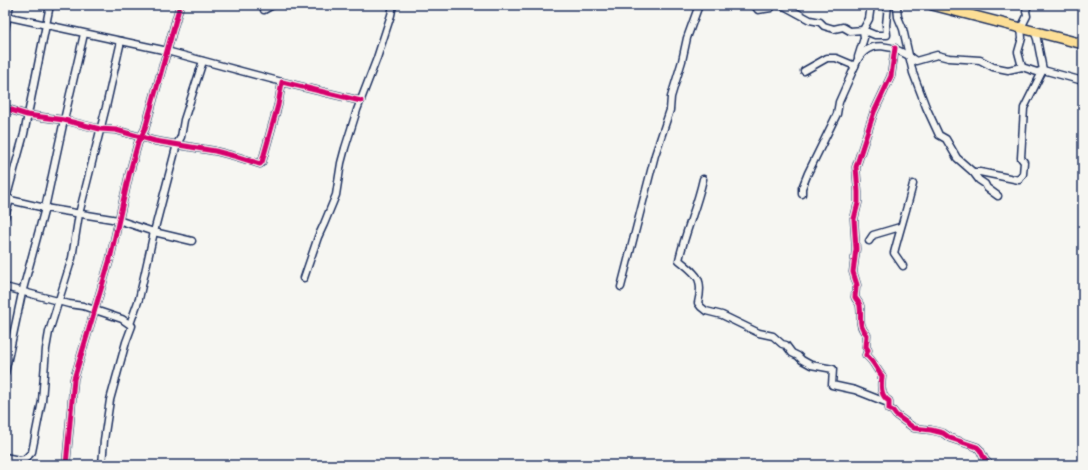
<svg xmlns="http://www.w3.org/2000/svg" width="1088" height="470" viewBox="0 0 1088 470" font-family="Mynerve,sans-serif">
<rect width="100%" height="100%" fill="#f6f6f2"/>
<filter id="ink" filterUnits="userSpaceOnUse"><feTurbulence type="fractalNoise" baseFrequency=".025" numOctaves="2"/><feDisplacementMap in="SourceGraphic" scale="8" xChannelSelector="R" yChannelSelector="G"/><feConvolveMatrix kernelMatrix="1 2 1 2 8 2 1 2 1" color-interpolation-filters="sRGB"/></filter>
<g filter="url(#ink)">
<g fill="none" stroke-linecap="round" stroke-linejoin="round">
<!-- minor casing -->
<g stroke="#1b2f5e" stroke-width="9">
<g id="minor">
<polyline points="50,5 24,134 6,199 45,208 118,220 154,232 192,241"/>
<polyline points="264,5 264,10 273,5"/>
<polyline points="754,5 758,10 771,8 773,5"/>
<polyline points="778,5 786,7 810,20 820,22 824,26 834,29 843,27 850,31 863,30 875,35 887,35 886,25 888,5"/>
<polyline points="896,5 897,7 898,17 903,29 913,73 926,107 939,135 946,139 957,158 973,172 979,180 985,184 987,188 998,196"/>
<polyline points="5,16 163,50 282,82"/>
<polyline points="5,29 10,5"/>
<path d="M895,48L891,76L874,112L856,167L858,192V203L854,219L856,249L853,272L857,285L856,287L855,297C856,300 860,303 860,306C862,318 857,324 867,335L866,347L868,350L866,355C874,361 876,369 882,376C881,385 880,396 889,401V409L893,411L896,415L914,428L931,430L943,433L950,438L977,447L980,450L985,460L990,465"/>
<polyline points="858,57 864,38 863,30 869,19 871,5"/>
<polyline points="1022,67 1037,72 1043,70 1083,81"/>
<path d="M804,71L827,58H836L855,66C866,35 896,46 916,61L937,55L949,58L980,60L993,67L1008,70L1022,67L1018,52L1022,38L1021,28L1027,16L1026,11L1028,5"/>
<polyline points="5,108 27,115 64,120 100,129 116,130 155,141 215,151 238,157 260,164 262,162 278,105 282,82 361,101"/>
<polyline points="973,172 980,172 1019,180 1023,174 1024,162 1021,158 1024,108 1043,70 1037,39 1034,31"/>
<path d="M703,179C697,207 685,232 679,260C697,275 704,278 698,303L701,307L706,311L722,315L759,333L773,336L782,344L786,345L792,353L798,356L802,360L811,365L833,369L832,385L855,390L888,403"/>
<polyline points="802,194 802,188 808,173 837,114 839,102 855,66"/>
<polyline points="5,217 10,199"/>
<polyline points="869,241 873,235 900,227"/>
<path d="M903,266L894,253C900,230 907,208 913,184"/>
<polyline points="304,278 318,237 324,224 336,195 341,163 345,148 357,110 377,58 391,15 393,5"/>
<polyline points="5,287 69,304 83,306 122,319 132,326 126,342 110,400 104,440 102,465"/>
<polyline points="621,287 655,155 670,110 671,97 682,61 687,38 699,5"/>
<polyline points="130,324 139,299 154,232 177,144 181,137 184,120 203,61"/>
<polyline points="5,373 22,293 45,208 64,120 84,34"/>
<polyline points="5,457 19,460 25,459 32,452 42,401 46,349 49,332 72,258 79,214 106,107 121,41"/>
<polyline points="66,465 74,379 110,259 129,175 138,143 145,129 180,5"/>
</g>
</g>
<!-- highway casing -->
<g stroke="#1b2f5e" stroke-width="12">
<polyline id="highway" points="932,5 1083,44"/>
</g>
<!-- minor -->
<use href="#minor" stroke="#f6f6f2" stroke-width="6"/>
<!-- highway -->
<use href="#highway" stroke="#fcde96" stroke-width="9"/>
<!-- cycleway casing -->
<g stroke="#f6f6f2" stroke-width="8">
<g id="cycleway">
<path d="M895,48L891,76L874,112L856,167L858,192V203L854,219L856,249L853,272L857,285L856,287L855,297C856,300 860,303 860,306C862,318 857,324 867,335L866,347L868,350L866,355C874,361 876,369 882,376C881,385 880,396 889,401V409L893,411L896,415L914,428L931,430L943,433L950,438L977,447L980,450L985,460L990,465"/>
<polyline points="5,108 27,115 64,120 100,129 116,130 155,141 215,151 238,157 260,164 262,162 278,105 282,82 361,101"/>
<polyline points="66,465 74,379 110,259 129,175 138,143 145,129 180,5"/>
</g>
</g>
<!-- cycleway -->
<use href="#cycleway" stroke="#d6006c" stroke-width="5"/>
</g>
</g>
<!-- margin -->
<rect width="1088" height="470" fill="none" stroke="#f6f6f2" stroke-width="20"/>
<rect x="10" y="10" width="1068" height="450" fill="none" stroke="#1b2f5e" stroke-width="1.5" filter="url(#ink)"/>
</svg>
